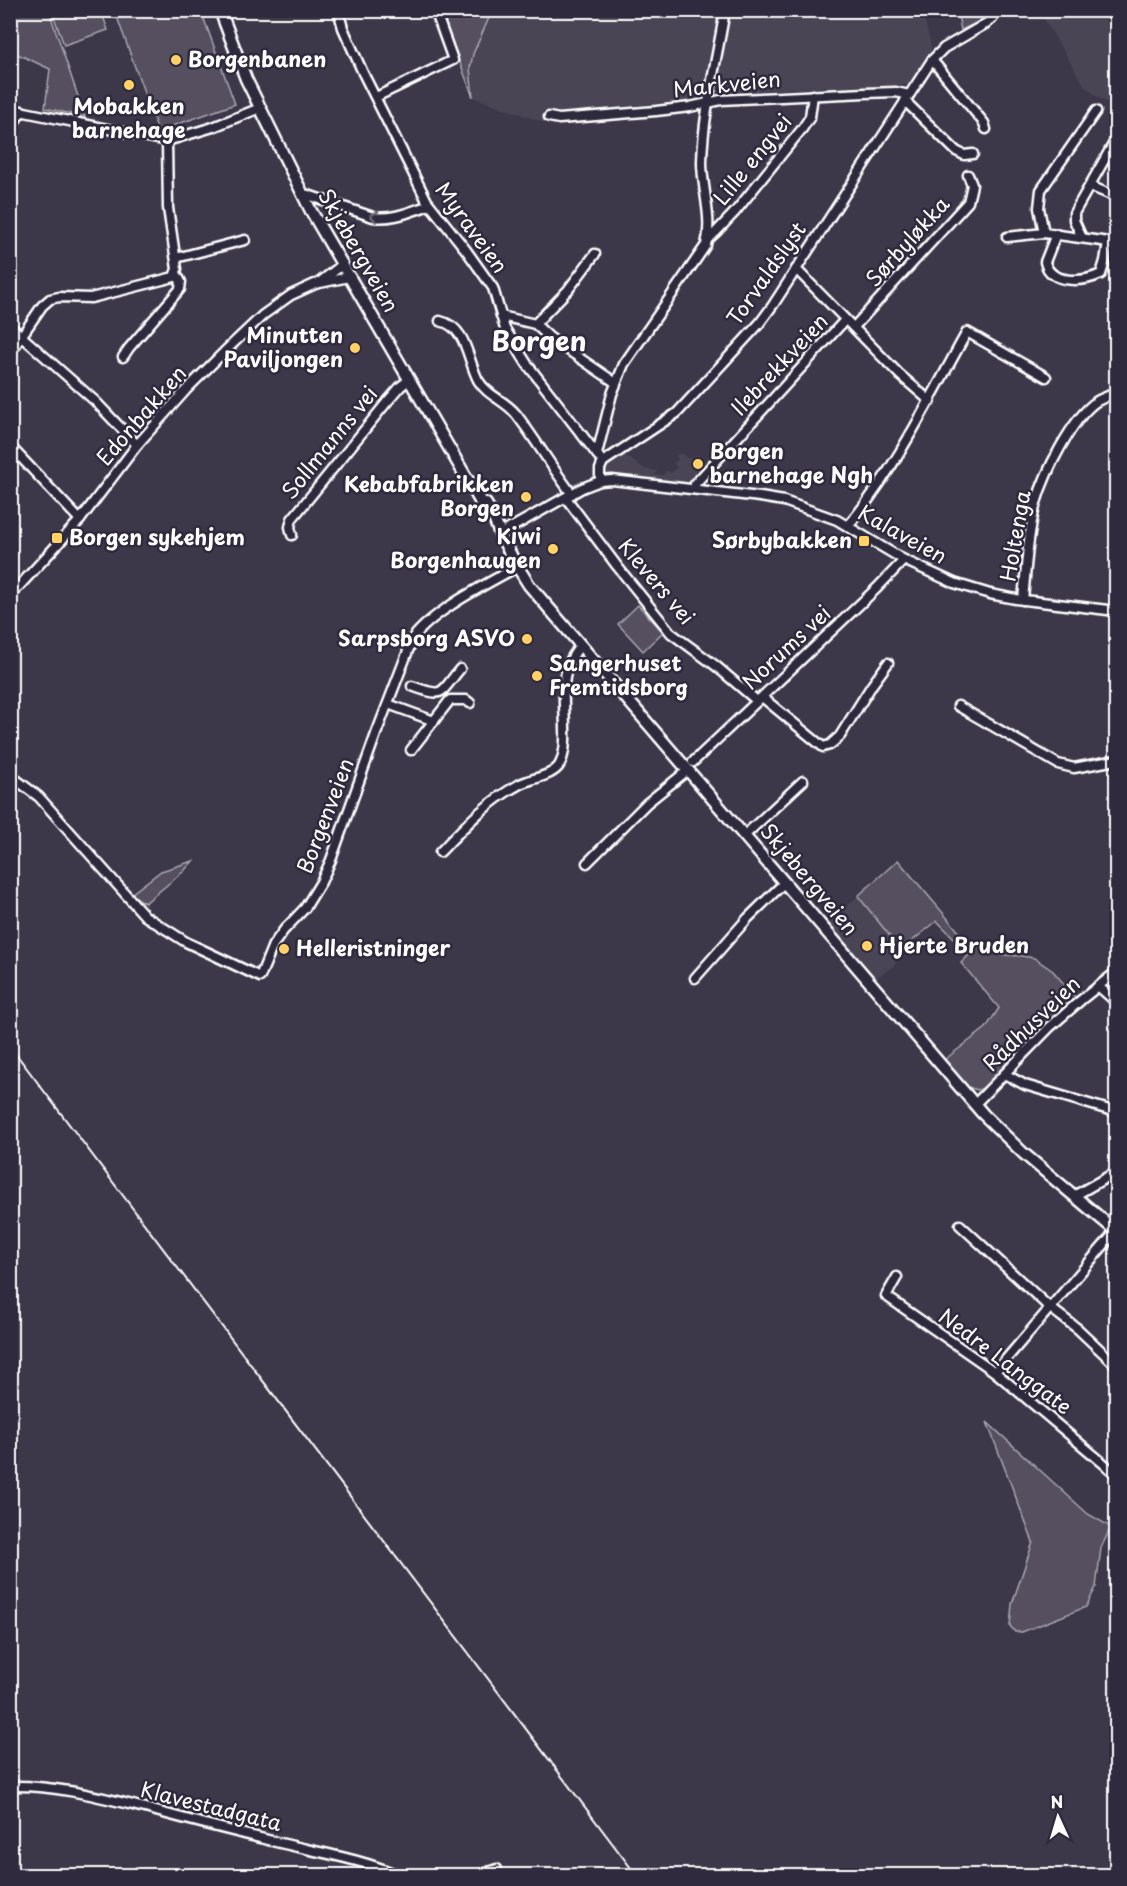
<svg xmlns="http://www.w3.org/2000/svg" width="1127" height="1886" viewBox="0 0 1127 1886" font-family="'Playpen Sans',sans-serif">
<rect width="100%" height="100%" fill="#3c3749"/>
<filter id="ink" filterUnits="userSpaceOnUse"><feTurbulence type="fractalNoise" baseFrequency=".0167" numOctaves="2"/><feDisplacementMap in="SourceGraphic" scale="12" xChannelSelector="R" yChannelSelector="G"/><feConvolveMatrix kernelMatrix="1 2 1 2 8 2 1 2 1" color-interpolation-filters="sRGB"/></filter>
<g filter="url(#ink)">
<!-- built -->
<g fill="#494455">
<polygon points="492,10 922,11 932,49 908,85 728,91 721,79 705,83 700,97 692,100 556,113 545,123 473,97 470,68 473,54"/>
<polygon points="1039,11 1116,11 1116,107 1097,97 1084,85"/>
<polygon points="682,453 688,459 690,457 692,459 697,454 700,457 691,467 698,473 706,466 691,485 609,475 606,471 608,467 624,455 645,469 657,471 655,475 663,475 667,470 671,473 677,467 673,464 678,459 675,455"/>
<polygon points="858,896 901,950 894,966 874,979 834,931 829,920"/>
</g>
<!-- green -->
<g fill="#555060" stroke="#aaa8b0" stroke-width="1.5">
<polygon points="11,10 49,11 85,117 45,108 50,69 11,51"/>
<polygon points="52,11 101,11 108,30 64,45"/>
<polygon points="133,11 201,11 235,104 158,131 117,17"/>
<polygon points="440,11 492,11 473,54 470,68 473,97"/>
<polygon points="957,11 991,11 985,19 961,30"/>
<polygon points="638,605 663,632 643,651 618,624"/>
<polygon points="898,860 960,933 971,942 987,951 1004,955 1022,956 1034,958 1053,971 1077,999 988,1092 983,1088 978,1090 967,1087 944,1060 986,1028 999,1008 961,963 970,954 937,921 901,950 858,896"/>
<polygon points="193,861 184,871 145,903 131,894 161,871"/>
<polygon points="987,1422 1088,1514 1111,1527 1101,1548 1096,1587 1086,1607 1022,1632 1015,1632 1010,1626 1012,1604 1033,1542"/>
</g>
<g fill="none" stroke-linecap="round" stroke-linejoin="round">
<!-- minor casing -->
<g stroke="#fff" stroke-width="13">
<g id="minor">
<polyline points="338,10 343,28 363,73 427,201 466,250 493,288 505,329 527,364 603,462"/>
<polyline points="932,60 984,123 986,129"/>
<polyline points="376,97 453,60 435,10"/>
<polyline points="905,101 956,151 964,155 973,154"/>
<polyline points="10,109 167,141 213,127 260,108"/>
<polyline points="549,117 559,119 656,111 690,107 721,100 865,93 896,92 909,95"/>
<polyline points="10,128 22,111"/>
<polyline points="1090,186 1116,197"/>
<path d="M303,195H308L373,217C393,220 411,211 430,205"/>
<polyline points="1044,233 1039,208 1041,190 1096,111"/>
<path d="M1056,234L1045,262C1050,285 1084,282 1101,274L1105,261L1108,242"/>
<polyline points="1007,237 1044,233 1116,243"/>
<polyline points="1082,238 1074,220 1074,213 1115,141"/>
<polyline points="708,239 716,232 735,212 802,129 810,117 813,95"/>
<polyline points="176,258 245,240"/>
<polyline points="796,269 900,375 930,401"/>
<polyline points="320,282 342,265"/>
<polyline points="501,316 535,324 549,337 616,383"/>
<path d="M440,321C467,327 467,359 478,380C487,396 505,400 516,414C536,440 552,468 572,494"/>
<polyline points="535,324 568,290 595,254"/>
<polyline points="10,326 95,401 137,445"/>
<polyline points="854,327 968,202 972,185 968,175"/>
<polyline points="10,353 42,306 50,299 59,297 91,298 174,277 177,269 168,208 167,141"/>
<polyline points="123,357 129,348 180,289 181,282 176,273"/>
<polyline points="10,446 80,520"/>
<path d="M597,454L612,394L624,364L706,245C713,218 702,189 702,162C703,113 717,59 725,10"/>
<polyline points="600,481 612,480 760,497 784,501 837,520 904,560 954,583 990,594 1016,599 1116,611"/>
<polyline points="694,489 695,484 716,461 845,320"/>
<polyline points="566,498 617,566 671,633 716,666 757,701"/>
<path d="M848,526C897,467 930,398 967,332L1046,377"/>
<polyline points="500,534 582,488 600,481 600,469 603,462 677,413 759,324 773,305 932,60 944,48 987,23 992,19 996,10"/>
<polyline points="292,535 290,527 292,519 387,402 401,386 409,380"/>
<polyline points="10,596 80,520 137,445 186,390 224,352 263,315 291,295 315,284 349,277"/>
<path d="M1023,600C1026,568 1028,534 1036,503C1045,473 1071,419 1097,401C1101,399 1106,397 1110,395"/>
<path d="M412,686C445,698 439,694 460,669"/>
<polyline points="762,697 823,747 830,745 840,736 872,685 888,663"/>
<polyline points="388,704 434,721"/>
<polyline points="958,706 1058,764 1074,768 1116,760"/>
<polyline points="411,750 450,700 466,700 470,703"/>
<polyline points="693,762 877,588 904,560"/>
<path d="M10,775L39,797L145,916L186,942L260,977L273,945L284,930L305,908L321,882L331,860L376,734L413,638C434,610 487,584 517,567"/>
<polyline points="745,835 803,781"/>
<path d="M440,852C465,826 488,801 520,784C532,778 554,776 560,764C572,739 558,697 567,669C569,660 576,652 580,645"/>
<polyline points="587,863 647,803 688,770"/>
<polyline points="695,978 748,918 785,882"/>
<polyline points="1098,986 1116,1002"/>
<polyline points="1005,1074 1025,1085 1116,1112"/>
<polyline points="975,1104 1050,1027 1081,1000 1116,972"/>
<polyline points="1074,1196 1116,1172"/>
<polyline points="960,1225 1049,1307 1078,1329 1116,1365"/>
<polyline points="897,1277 886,1296 995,1372 1116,1474"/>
<polyline points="995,1372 1116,1231"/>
<path d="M10,1786C56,1785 100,1797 145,1808C184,1819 224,1829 264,1839C309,1851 357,1857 400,1876"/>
<polyline points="476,1876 497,1869"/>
</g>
</g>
<!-- major casing -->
<g stroke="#fff" stroke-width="15">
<g id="major">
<polyline points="220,10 246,79 311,211 480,501 482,508"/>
<polyline points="480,501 486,504 493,516 500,534 514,561 529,585 983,1114 1023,1153 1116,1231"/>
</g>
</g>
<!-- minor -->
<use href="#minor" stroke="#2f2a3d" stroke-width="8"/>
<!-- major -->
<use href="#major" stroke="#2f2a3d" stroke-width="10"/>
<!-- rail -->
<polyline stroke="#fff" stroke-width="2" points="10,1046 637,1876"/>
</g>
<!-- one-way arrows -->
<defs><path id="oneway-chevron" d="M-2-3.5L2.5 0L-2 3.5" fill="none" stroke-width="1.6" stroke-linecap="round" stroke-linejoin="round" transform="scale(1.5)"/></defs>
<use stroke="#6d6a77" href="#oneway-chevron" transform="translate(374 216) rotate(-167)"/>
</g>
<!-- markers -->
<g fill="#ffd166" stroke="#2f2a3d" stroke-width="2">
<circle cx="176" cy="60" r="6"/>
<circle cx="129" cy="85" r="6"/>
<circle cx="355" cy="348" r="6"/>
<circle cx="698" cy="464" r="6"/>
<circle cx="526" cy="497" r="6"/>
<rect x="51" y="532" width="12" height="12" rx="3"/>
<rect x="858" y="535" width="12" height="12" rx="3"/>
<circle cx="553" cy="549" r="6"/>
<circle cx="527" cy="639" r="6"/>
<circle cx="537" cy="676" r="6"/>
<circle cx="867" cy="946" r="6"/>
<circle cx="284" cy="949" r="6"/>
</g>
<g text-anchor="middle" stroke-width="5" stroke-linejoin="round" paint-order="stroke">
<!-- poi labels -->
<g font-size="21" font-weight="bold" fill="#fff" stroke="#2f2a3d" text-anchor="start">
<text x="188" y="67">Borgenbanen</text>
<text x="129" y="114" text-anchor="middle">Mobakken<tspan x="129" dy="24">barnehage</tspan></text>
<text x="343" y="343" text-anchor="end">Minutten<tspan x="343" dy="24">Paviljongen</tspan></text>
<text x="710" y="459">Borgen<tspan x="710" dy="24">barnehage Ngh</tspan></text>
<text x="514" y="492" text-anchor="end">Kebabfabrikken<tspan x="514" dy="24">Borgen</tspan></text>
<text x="541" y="544" text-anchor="end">Kiwi<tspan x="541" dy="24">Borgenhaugen</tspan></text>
<text x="69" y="545">Borgen sykehjem</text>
<text x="852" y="548" text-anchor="end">Sørbybakken</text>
<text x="515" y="646" text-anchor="end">Sarpsborg ASVO</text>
<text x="549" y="671">Sangerhuset<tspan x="549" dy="24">Fremtidsborg</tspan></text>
<text x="879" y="953">Hjerte Bruden</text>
<text x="296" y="956">Helleristninger</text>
</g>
<!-- street labels -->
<g font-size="21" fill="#fff" stroke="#2f2a3d">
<text transform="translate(727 85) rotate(-6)" y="7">Markveien</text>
<text transform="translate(753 160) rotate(-51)" y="7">Lille engvei</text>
<text transform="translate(471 228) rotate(54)" y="7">Myraveien</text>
<text transform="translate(908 242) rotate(-48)" y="7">Sørbyløkka</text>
<text transform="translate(358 251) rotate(60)" y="7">Skjebergveien</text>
<text transform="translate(767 274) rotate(-55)" y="7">Torvaldslyst</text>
<text transform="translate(780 365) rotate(-47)" y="7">Ilebrekkveien</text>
<text transform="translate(142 416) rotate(-49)" y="7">Edonbakken</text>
<text transform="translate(330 443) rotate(-51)" y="7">Sollmanns vei</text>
<text transform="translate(902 535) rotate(29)" y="7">Kalaveien</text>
<text transform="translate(1016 536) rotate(-80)" y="7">Holtenga</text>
<text transform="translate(656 582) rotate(50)" y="7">Klevers vei</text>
<text transform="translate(787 648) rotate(-43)" y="7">Norums vei</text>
<text transform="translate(326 816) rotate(-69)" y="7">Borgenveien</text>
<text transform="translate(809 880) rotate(50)" y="7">Skjebergveien</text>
<text transform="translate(1032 1024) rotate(-44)" y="7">Rådhusveien</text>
<text transform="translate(1005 1362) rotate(37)" y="7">Nedre Langgate</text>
<text transform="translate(211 1807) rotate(14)" y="7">Klavestadgata</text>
</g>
<!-- district labels -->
<g font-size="27" font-weight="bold" fill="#fff" stroke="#2f2a3d">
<text x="539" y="351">Borgen</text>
</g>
</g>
<!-- margin -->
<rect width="1127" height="1886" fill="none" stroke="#2f2a3d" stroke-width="36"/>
<rect x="18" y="18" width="1091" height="1850" fill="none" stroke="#fff" stroke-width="2" filter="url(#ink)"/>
<!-- north arrow -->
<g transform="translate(1058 1817) rotate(356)" stroke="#2f2a3d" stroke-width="4.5" paint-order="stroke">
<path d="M0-4.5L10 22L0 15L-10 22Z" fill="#ffffff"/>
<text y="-9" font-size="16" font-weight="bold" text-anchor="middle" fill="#ffffff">N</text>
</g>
</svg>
